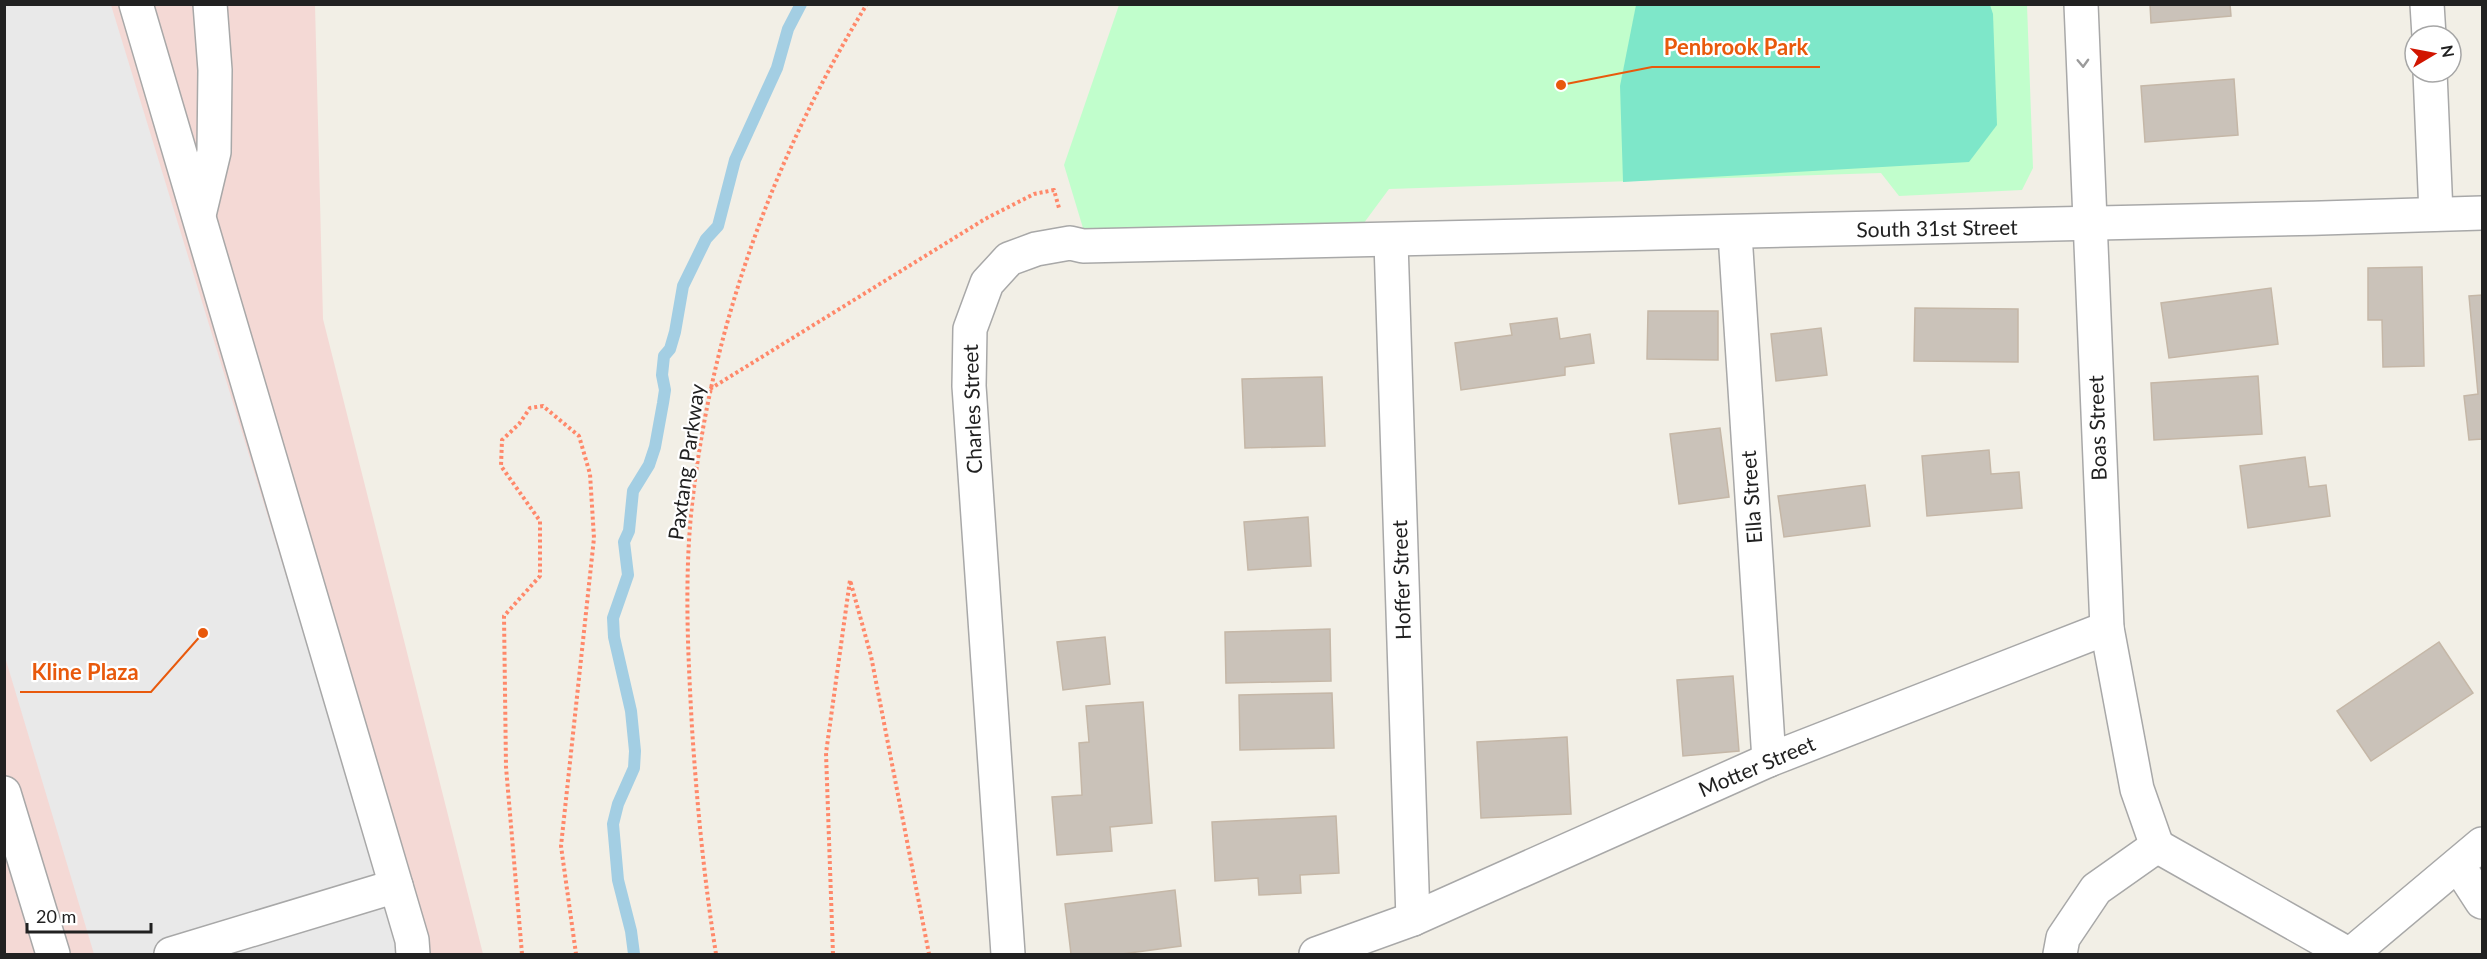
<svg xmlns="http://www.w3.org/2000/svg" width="2487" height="959" viewBox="0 0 2487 959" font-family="Lato,sans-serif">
<rect width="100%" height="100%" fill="#f2efe6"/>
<!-- commercial -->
<polygon fill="#f4d9d5" points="5,5 315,5 323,319 483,954 5,954"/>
<!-- park -->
<polygon fill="#c1fecc" points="1119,5 2027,5 2033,168 2022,190 1899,196 1881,173 1389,189 1355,235 1086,238 1064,165"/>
<!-- pitch -->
<polygon fill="#7ee7c9" points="1636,5 1990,5 1993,14 1997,125 1969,162 1623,182 1620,86"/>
<!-- parking -->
<polygon fill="#e9e9e9" points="4,5 111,5 402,954 94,954 5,657"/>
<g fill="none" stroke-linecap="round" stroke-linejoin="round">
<!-- stream -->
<polyline stroke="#a3cee3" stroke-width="12" points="634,954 631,931 618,880 613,824 618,804 634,768 635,751 631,711 614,637 613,618 628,575 624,542 629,531 633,491 649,465 655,447 663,403 665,390 662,375 664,356 670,349 675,332 683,286 706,239 718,226 735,160 777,68 788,29 801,4"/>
</g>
<!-- building -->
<g fill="#cac2b9" stroke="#c5b7a7" stroke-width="1.5">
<polygon points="2150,4 2230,4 2231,16 2151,23"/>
<polygon points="2234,79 2238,135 2145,142 2141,86"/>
<polygon points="2422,267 2424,366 2383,367 2382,320 2368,320 2368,268"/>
<polygon points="2271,288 2278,344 2169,358 2161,303"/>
<polygon points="2482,295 2482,439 2469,440 2464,396 2478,394 2469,296"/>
<polygon points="1915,308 2018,309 2018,362 1914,361"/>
<polygon points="1648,311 1718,311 1718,360 1647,359"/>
<polygon points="1557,318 1560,339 1590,334 1594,363 1565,367 1565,375 1461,390 1455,343 1512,335 1510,324"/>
<polygon points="1821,328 1827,375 1776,381 1771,334"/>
<polygon points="2258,376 2262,434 2154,440 2151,383"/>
<polygon points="1322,377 1325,446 1245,448 1242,379"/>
<polygon points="1720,428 1729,497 1679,504 1670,434"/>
<polygon points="1989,450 1991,474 2019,472 2022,508 1927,516 1922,456"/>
<polygon points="2305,457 2309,487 2326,485 2330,516 2248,528 2240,466"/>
<polygon points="1865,485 1870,526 1784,537 1778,496"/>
<polygon points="1308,517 1311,566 1248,570 1244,522"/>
<polygon points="1330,629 1331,681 1226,683 1225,632"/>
<polygon points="1105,637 1110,684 1063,690 1057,642"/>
<polygon points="2439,642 2473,693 2371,761 2337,711"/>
<polygon points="1733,676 1739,751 1683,756 1677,680"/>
<polygon points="1332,693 1334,748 1240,750 1239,695"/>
<polygon points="1143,702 1152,823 1110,827 1112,851 1057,855 1052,797 1082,795 1079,743 1089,742 1086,706"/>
<polygon points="1567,737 1571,814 1481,818 1477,742"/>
<polygon points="1336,816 1339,873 1300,875 1301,893 1259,895 1258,878 1215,881 1212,822"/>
<polygon points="1175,890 1181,946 1122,954 1071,954 1065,904"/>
</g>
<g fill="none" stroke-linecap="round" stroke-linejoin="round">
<!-- minor casing -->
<g stroke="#a8a8a8" stroke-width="36">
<g id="minor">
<polyline points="136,4 412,940 413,954"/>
<polyline points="2081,4 2107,628 2137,789 2157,846"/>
<polyline points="2427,4 2429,36"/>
<polyline points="2430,72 2436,214"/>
<polyline points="199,215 214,152 215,70 210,4"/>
<polyline points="1735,234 1769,760"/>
<polyline points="1391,242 1413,919"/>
<polyline points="4,793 53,954"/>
<polyline points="2157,846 2348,954"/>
<polyline points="2458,865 2482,902"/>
<polyline points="171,954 396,886"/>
<path d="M1008,954L969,386L970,329L987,283L1009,259L1036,249L1070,243L1083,246C1550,239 2016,228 2482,213"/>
<polyline points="1316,954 1413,919 1769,760 2107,628"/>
<polyline points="2060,954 2063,938 2096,889 2157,846"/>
<polyline points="2351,954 2482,844"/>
</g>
</g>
<!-- path -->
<g stroke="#ff886a" stroke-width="4" stroke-dasharray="3 3" stroke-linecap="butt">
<polyline points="710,389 985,219 1034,194 1054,190 1059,208"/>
<polyline points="522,954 506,767 504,616 540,576 540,521 501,466 502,440 519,424 530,408 543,406 579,436 590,474 594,538 561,846 576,954"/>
<path d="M716,954C704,879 697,804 692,728C688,654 684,579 692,505C711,329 774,155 867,4"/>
<polyline points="833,954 826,753 850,580 871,656 929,954"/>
</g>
<!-- minor -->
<use href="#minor" stroke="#fff" stroke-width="33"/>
</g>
<!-- one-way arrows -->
<defs><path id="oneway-chevron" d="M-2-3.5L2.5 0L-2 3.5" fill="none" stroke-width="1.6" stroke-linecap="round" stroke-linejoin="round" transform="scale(1.5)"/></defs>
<use stroke="#9b9b9b" href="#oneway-chevron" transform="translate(2083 63) rotate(88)"/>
<g text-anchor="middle" stroke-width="4.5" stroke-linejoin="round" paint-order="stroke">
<!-- street labels -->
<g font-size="21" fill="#212121" stroke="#fff">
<text transform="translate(1937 229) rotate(-1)" y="7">South 31st Street</text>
<text transform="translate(973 409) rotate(-92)" y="7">Charles Street</text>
<text transform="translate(2098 428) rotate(-92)" y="7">Boas Street</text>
<text transform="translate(687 462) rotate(-82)" y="7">Paxtang Parkway</text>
<text transform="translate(1752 497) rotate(-94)" y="7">Ella Street</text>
<text transform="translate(1402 580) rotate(-92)" y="7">Hoffer Street</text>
<text transform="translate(1757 767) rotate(-23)" y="7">Motter Street</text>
</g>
</g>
<!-- callouts -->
<path fill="none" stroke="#e8590c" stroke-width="2" d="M1561 85L1652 67H1820M203 633L151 692H20"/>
<g fill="#e8590c" stroke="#fff" stroke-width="2">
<circle cx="1561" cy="85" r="6"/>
<circle cx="203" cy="633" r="6"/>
</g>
<g font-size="22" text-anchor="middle" font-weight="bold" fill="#e8590c" stroke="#fff" stroke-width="4.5" stroke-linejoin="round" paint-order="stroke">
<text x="1736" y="55">Penbrook Park</text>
<text x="85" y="680">Kline Plaza</text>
</g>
<!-- border -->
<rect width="2487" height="959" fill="none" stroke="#212121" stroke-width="12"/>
<!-- north arrow -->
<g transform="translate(2433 54) rotate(80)"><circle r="28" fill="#ffffff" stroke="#a6a6a6" stroke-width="1.5"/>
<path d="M0-4.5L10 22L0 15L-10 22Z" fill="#d11500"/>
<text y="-9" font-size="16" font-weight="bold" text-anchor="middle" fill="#212121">N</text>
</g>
<!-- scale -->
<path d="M27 923v9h124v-9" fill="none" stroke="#212121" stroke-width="3"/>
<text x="36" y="923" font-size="18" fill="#212121" stroke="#ffffff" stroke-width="4.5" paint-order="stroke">20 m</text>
</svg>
